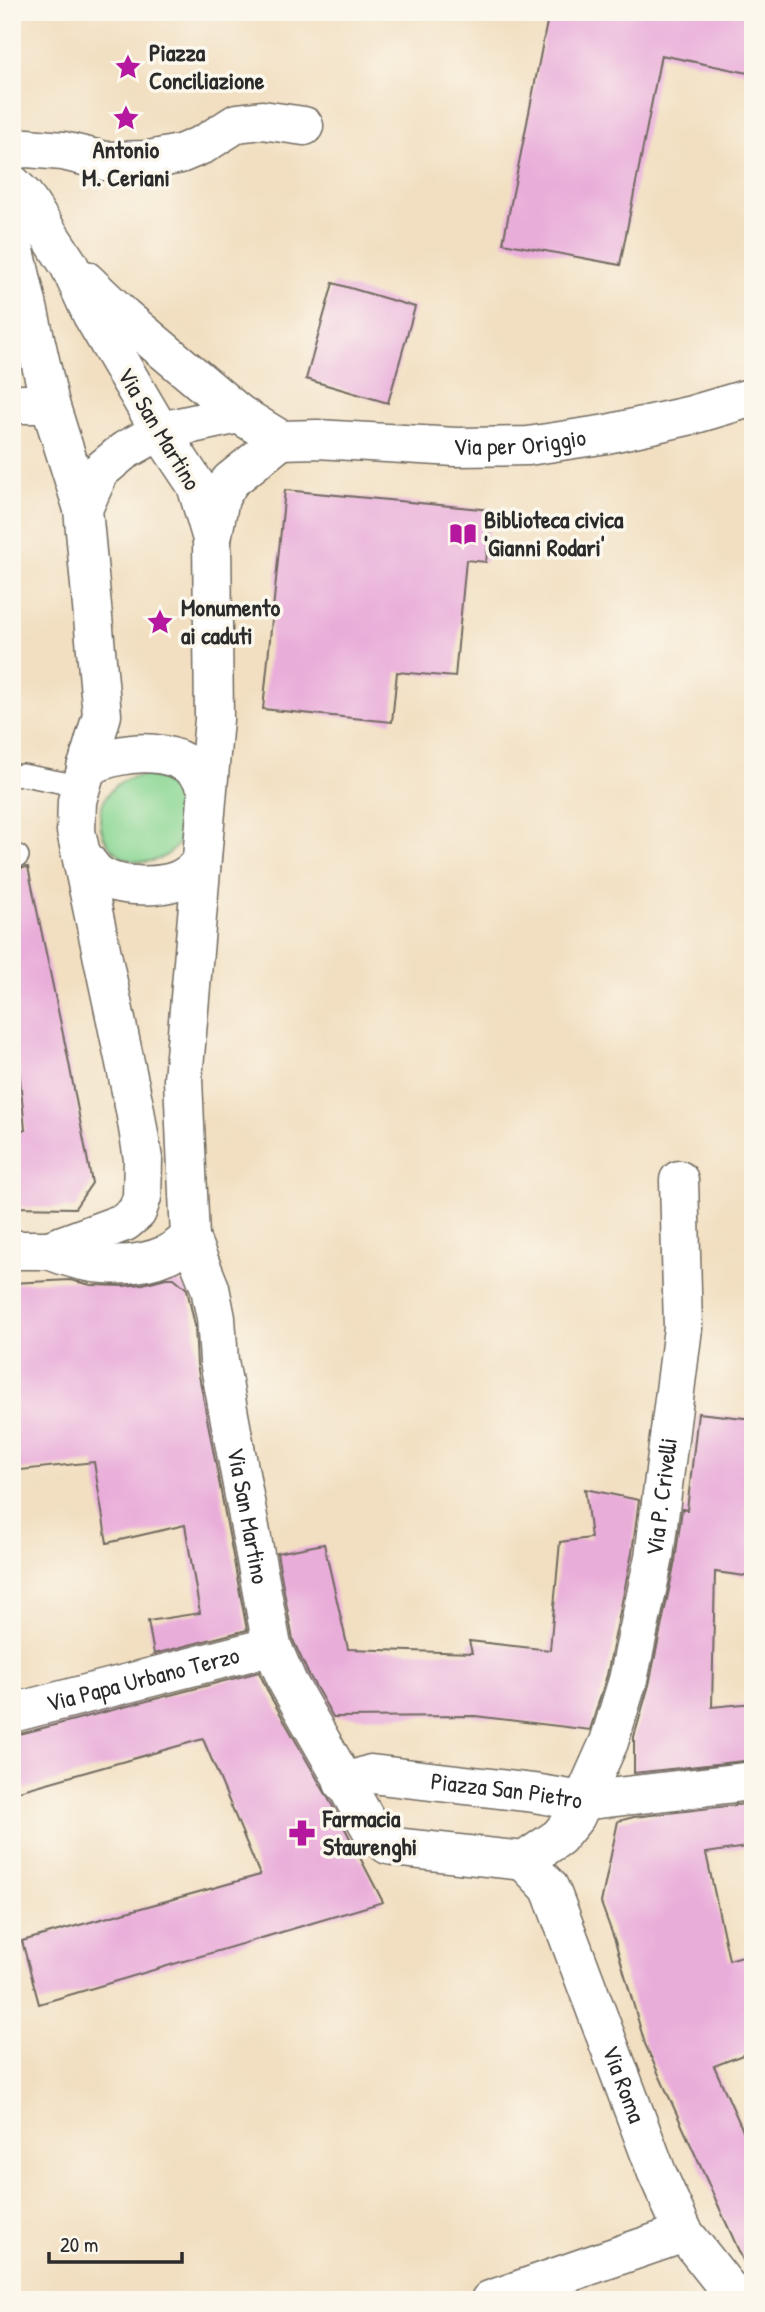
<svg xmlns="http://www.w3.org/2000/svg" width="765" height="2312" viewBox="0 0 765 2312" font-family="'Patrick Hand',sans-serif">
<rect width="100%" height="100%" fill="#fbf7ec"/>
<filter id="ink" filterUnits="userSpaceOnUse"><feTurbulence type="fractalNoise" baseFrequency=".0143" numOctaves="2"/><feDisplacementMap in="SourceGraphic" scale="14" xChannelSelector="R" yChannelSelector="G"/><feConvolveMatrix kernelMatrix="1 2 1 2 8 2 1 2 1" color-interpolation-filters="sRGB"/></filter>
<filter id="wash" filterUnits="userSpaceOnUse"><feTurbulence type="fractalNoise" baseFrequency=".00686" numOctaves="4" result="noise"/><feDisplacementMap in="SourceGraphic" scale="28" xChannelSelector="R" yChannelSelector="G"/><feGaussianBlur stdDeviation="1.57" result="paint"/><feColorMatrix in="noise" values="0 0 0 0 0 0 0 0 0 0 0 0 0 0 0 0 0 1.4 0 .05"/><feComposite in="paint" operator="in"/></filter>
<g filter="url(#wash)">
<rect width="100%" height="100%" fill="#f2dfc1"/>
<!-- green -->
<circle fill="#88d592" stroke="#5a805e" stroke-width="2" cx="143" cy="819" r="43"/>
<g id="blocks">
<!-- building -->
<g fill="#e9adda">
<polygon points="549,12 753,12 753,74 661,55 620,265 503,243"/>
<polygon points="333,283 415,307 388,403 306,379"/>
<polygon points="285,490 491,510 486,562 466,560 455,677 397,672 392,722 263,709"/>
<polygon points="28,867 68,1058 92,1183 75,1208 12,1207 12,1130 25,1130 19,1068 12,1038 12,870"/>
<polygon points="166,1278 174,1278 187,1289 195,1326 197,1365 247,1630 154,1654 148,1621 200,1613 185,1525 107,1543 94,1462 12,1471 12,1283 70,1280 91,1285 123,1286 143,1284"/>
<polygon points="698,1413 753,1419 753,1456 746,1512 753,1514 753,1577 715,1572 712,1707 753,1703 753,1760 634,1773 634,1737 649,1685 675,1561 682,1509 687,1510"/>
<polygon points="585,1489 639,1500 632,1553 607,1675 590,1730 475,1716 333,1717 308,1673 293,1640 277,1553 324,1544 348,1649 472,1653 469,1641 550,1650 560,1542 591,1538"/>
<polygon points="259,1672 269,1694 340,1819 383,1902 39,2004 22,1941 260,1875 203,1739 12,1793 12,1736"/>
<polygon points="753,1803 753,1846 706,1853 729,1960 753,1953 753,2051 714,2066 753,2153 753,2282 645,2044 615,1941 601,1903 618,1821 634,1817"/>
</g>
</g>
</g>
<g filter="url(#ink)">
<use href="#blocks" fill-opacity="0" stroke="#716a60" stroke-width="2"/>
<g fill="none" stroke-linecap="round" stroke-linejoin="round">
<!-- lane casing -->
<g stroke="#716a60" stroke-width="24">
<g id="lane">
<polyline points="12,776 23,775 80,786"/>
<polyline points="12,857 18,856"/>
</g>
</g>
<!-- street casing -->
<g stroke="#716a60" stroke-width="41">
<g id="street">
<polyline points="12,150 27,148 63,151 105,161 149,160 180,154 204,144 237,123 262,120 304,126"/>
<polyline points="12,184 24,196 69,265 92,315 160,431"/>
<polyline points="12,237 50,404 83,509"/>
<polyline points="85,280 124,317 239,414"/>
<polyline points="12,404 50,404"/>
<path id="s1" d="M190,1238L210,1288L216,1318L219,1361L272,1646L288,1683L374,1834L388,1845L403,1848L524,1861L559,1837L576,1816L609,1742L628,1680L654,1557L683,1328L679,1180"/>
<path id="s2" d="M12,1713L272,1646"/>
<path id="s3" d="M343,1783L371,1774L534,1793L582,1801L753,1781"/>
<path id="s4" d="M524,1861L549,1887L553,1896L657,2173L684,2233L737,2300"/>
<polyline points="490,2300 684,2233"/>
</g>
</g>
<!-- secondary casing -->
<g stroke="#716a60" stroke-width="41">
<g id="secondary">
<polyline points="160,431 196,485 212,539 214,719 183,1079 190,1238"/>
<polyline points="212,539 220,498 230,481 281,440"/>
<path d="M86,768C121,748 189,743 207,788"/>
<path d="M81,854C87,861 92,870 99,875C118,888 165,889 184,877C190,874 196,868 201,863"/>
<path id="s5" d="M12,1250H49L125,1222L137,1212L142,1197L143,1159L135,1110L76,831L77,801L102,715L83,509L100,471L124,451L160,431L239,414L281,440L317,439L456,447L528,446L607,434L692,415L753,397"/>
<path d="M49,1250C86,1266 130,1271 168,1254C176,1250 183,1243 190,1238"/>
</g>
</g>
<!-- lane -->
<use href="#lane" stroke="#fff" stroke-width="21"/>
<!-- street -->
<use href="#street" stroke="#fff" stroke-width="38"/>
<!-- secondary -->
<use href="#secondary" stroke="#fff" stroke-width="38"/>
</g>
</g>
<!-- icons -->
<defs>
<g id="sight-bare" transform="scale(2.1)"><path d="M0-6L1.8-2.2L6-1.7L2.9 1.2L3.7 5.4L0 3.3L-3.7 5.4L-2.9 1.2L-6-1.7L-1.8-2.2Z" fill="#b5179e" stroke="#fbf7ec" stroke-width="2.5" paint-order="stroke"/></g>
<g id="library-bare" transform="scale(2.1)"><path d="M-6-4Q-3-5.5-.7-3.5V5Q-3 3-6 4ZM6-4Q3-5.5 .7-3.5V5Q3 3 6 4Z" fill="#b5179e" stroke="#fbf7ec" stroke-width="2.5" paint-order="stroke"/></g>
<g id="pharmacy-bare" transform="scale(2.1)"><path d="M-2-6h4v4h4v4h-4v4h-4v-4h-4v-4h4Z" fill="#b5179e" stroke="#fbf7ec" stroke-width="2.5" paint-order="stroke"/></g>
</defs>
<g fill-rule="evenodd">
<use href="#sight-bare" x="128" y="67"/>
<use href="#sight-bare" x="126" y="118"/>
<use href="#library-bare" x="463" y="534"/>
<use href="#sight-bare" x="160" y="622"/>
<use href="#pharmacy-bare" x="302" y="1833"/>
</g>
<g text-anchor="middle" stroke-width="7" stroke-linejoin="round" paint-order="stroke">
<!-- poi labels -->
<g font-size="24" font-weight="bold" fill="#2b2b2b" stroke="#fbf7ec" text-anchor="start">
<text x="149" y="61">Piazza<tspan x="149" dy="28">Conciliazione</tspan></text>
<text x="126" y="158" text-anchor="middle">Antonio<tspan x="126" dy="28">M. Ceriani</tspan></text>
<text x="484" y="528">Biblioteca civica<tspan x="484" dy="28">'Gianni Rodari'</tspan></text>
<text x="181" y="616">Monumento<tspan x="181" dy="28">ai caduti</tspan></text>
<text x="323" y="1827">Farmacia<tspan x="323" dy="28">Staurenghi</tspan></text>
</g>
<!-- street labels -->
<g font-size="24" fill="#2b2b2b" stroke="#fbf7ec">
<text transform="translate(159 429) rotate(59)" y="8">Via San Martino</text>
<text dy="8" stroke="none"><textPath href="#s5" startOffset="1332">Via per Origgio</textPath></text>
<text dy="8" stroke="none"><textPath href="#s1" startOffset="1188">Via P. Crivelli</textPath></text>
<text dy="8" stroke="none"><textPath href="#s1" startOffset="285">Via San Martino</textPath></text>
<text dy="8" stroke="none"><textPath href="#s2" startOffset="135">Via Papa Urbano Terzo</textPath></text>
<text dy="8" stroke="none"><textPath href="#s3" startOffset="166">Piazza San Pietro</textPath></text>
<text dy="8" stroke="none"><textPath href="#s4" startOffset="247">Via Roma</textPath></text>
</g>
</g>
<!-- margin -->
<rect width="765" height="2312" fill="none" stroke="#fbf7ec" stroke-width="42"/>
<!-- scale -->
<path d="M49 2252v10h133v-10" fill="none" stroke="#2b2b2b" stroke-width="3.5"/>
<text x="60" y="2252" font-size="21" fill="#2b2b2b" stroke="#fbf7ec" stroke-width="5" paint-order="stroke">20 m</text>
</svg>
